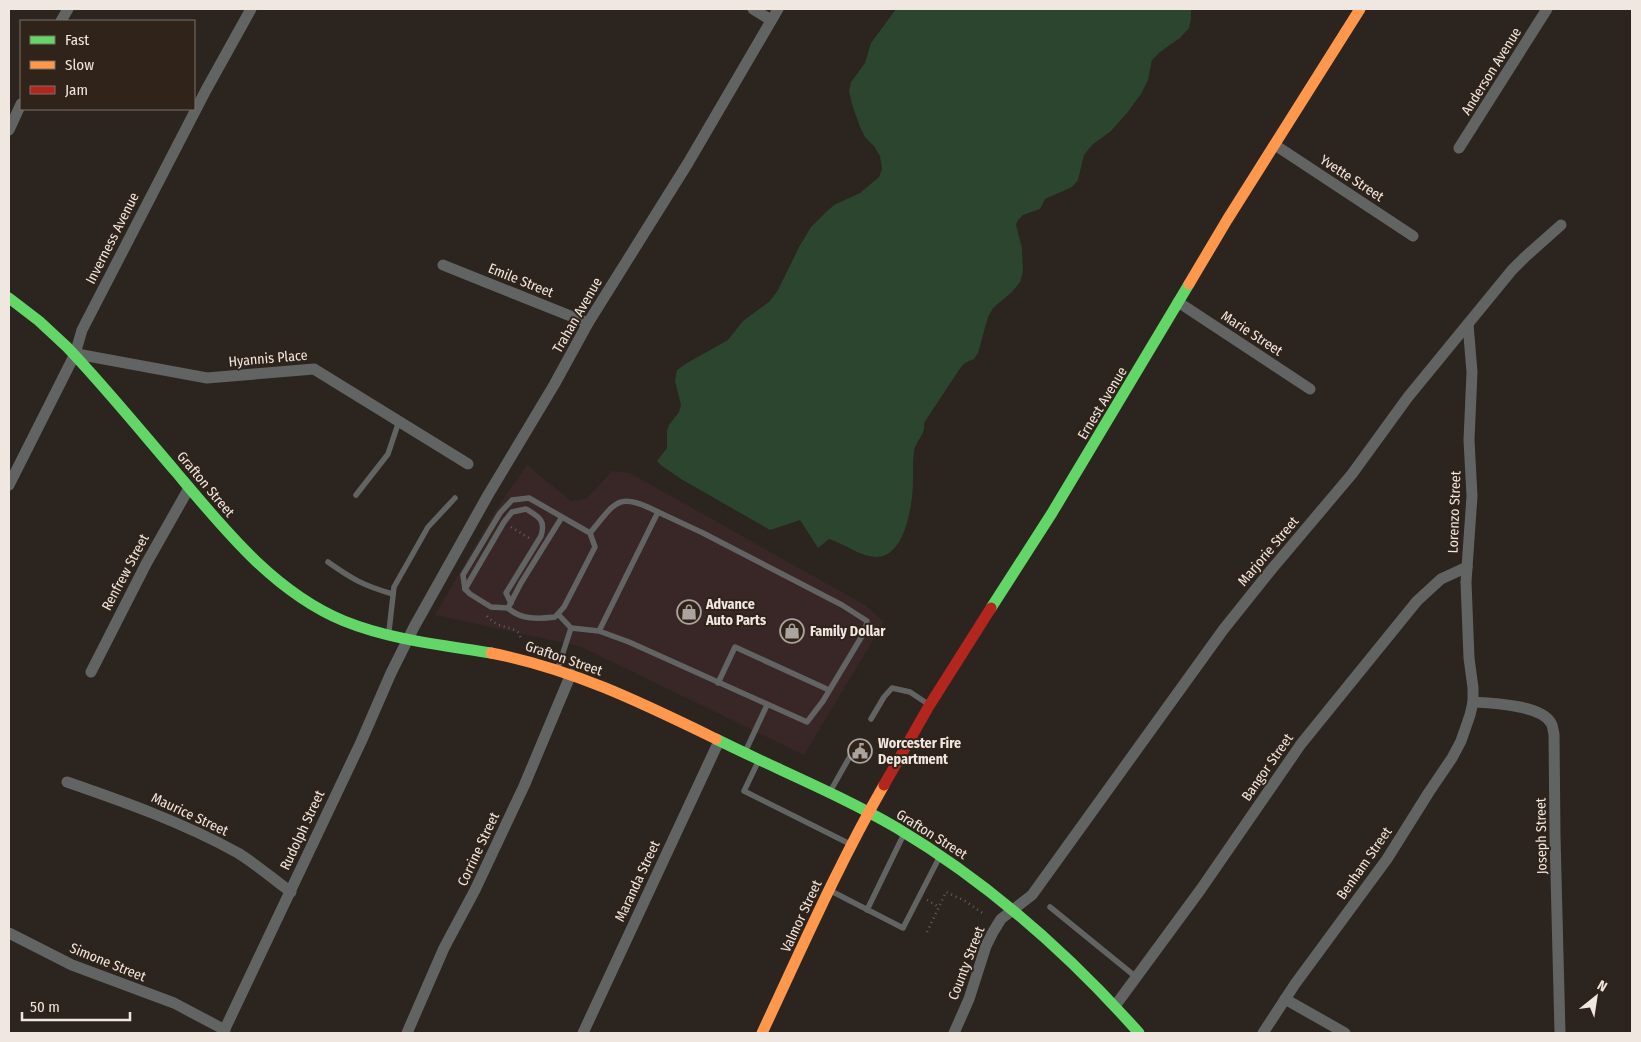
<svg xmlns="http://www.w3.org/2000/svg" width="1641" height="1042" viewBox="0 0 1641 1042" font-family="'Fira Sans Condensed',sans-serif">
<rect width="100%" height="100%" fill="#2b241f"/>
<!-- commercial -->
<polygon fill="#392728" points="527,465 571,501 586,499 612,471 630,473 865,605 884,622 804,755 579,646 435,615 497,508"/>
<!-- green -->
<path fill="#2b452e" d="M896,9H1191V19L1189,28L1180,38L1160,52L1152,60L1148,80L1141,94L1127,113L1111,131L1092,145L1084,155L1078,180L1072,187L1045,199L1040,209L1023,215L1018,220L1016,225L1022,248L1023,272L1020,282L1012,292L993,308L988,317L978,353L974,359L965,363L961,367L924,423C926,435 916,440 914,451C912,466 914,482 912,497C910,515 903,550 883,556C865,561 846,544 829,539L818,548L800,520L770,530L681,479L662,466L657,461L667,448V431L669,425L679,412L681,405L675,381L677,370L687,363L728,340L743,321L770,301L778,290L799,247L811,227L828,210L836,204L860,193L879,177L882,169L880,156L874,146L865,137L860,127L852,104L849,91L851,82L865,63L871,43Z"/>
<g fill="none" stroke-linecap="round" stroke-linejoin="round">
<!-- path -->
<g stroke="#61605e" stroke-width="2.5" stroke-dasharray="1 4" stroke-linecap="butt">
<polyline points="511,527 529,538"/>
<path d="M487,616C500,630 507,624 519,633L521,639"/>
<polyline points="927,900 939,907"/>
<polyline points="927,932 946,892 965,901 984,914"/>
</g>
<!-- lane -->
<g stroke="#626463" stroke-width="5.5">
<polyline points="356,495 388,454 399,421"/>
<path d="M590,533C616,502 617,491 658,512"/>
<path d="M328,562C352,579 364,586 393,594"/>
<path d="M465,589L504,522L512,512L526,509C539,517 546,520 541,536L506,593L511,603"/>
<path d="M508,608L491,607L470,594L465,589L463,575L500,513L512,500L529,498L590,533L595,547L564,607L555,617C539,619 521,620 508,608L521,583L562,517"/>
<polyline points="558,614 571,628"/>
<polyline points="389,631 394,587 428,527 455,498"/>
<polyline points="559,665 571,628 599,631 658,512 703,533 842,605 867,621 865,631 823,701 807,722 629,642 599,631"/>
<polyline points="718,683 735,647 829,690"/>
<polyline points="871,719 884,697 892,688 910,692 928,704"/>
<polyline points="746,750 767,705"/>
<polyline points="757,764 744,791 850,844"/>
<polyline points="831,790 853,751"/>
<polyline points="831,891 903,928 938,860"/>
<polyline points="1050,907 1136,977"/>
<polyline points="867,910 902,838"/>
</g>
<!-- street -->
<g stroke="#626463" stroke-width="11">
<polyline points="753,9 771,20"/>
<polyline points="61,21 68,9"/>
<polyline points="9,130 21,104"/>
<polyline points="1275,145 1413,236"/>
<polyline points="1459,148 1547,9"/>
<polyline points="443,265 588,323"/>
<polyline points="1178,302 1310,389"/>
<polyline points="77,354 207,378 314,369 468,464"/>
<polyline points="9,485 75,354 82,330 206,90 251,9"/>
<polyline points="91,672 146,564 189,488"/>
<path d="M1473,702C1491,703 1541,705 1551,723C1553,726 1553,731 1554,734L1555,836L1560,1033"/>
<path d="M67,782C125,802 184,823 238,853C256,864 273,879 291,892"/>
<polyline points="9,933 72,965 174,1003 225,1030"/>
<polyline points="1285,999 1345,1033"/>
<polyline points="1115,1006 1201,889 1301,744 1417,601 1441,579 1467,567"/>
<polyline points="223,1033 361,742 391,673 414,627 488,495 554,385 588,323 688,163 778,9"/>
<polyline points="407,1033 444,948 475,890 524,786 571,674"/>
<polyline points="583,1033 719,741"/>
<polyline points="954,1033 969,999 986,946 993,932 1001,919 1032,895 1223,630 1271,570 1352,474 1408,397 1512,270 1525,257 1561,225"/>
<polyline points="1263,1033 1295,984 1387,859 1429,792 1452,758 1461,741 1470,715 1473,702 1473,688 1469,658 1466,582 1472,496 1469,440 1472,372 1468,324"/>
</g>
<!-- fast -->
<g stroke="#63d668" stroke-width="11">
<path d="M9,298L39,321L67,347C105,387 140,430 176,472C224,529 274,592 344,621C391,640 442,645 491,653"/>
<polyline points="991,608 1052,513 1189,284"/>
<path d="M716,739C776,769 839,794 897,828C989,883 1068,953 1139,1033"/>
</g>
<!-- slow -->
<g stroke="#ff974d" stroke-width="11">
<polyline points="1189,284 1227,220 1360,9"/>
<path d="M491,653C573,669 642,703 716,739"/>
<path d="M762,1033C801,950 838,865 884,785"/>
</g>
<!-- jam -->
<polyline stroke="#b3261e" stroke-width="11" points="884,785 929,706 991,608"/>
</g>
<!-- icons -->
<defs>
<g id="shop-ring" transform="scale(1.25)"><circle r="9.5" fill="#30231a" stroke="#aba39d" stroke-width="1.5"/><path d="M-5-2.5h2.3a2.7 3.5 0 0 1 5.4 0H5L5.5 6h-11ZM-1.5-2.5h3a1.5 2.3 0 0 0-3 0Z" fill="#aba39d"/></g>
<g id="civic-ring" transform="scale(1.25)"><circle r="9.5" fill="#30231a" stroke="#aba39d" stroke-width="1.5"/><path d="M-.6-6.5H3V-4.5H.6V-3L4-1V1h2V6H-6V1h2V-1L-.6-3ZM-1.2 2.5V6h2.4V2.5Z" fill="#aba39d"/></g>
</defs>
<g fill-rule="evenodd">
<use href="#shop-ring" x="689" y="612"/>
<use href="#shop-ring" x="792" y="631"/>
<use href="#civic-ring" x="860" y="751"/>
</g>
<g text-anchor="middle" stroke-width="4" stroke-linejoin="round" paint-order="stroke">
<!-- street labels -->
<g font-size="14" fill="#f0e7e1" stroke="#30231a">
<text transform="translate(1491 71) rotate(-58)" y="5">Anderson Avenue</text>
<text transform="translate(1352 178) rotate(33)" y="5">Yvette Street</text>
<text transform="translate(112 238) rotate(-63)" y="5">Inverness Avenue</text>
<text transform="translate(521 280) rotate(22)" y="5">Emile Street</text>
<text transform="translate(577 315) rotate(-60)" y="5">Trahan Avenue</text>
<text transform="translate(1252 333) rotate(33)" y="5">Marie Street</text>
<text transform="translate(268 358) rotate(-5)" y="5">Hyannis Place</text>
<text transform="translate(1102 403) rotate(-59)" y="5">Ernest Avenue</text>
<text transform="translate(206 484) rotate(50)" y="5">Grafton Street</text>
<text transform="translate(1454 512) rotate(-88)" y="5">Lorenzo Street</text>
<text transform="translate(1268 551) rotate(-50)" y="5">Marjorie Street</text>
<text transform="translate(125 572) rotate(-62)" y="5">Renfrew Street</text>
<text transform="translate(564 658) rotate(19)" y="5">Grafton Street</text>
<text transform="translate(1267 767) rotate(-55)" y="5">Bangor Street</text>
<text transform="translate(190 814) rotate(25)" y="5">Maurice Street</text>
<text transform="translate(302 830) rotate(-65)" y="5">Rudolph Street</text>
<text transform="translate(932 834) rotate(32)" y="5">Grafton Street</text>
<text transform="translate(1541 836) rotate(-91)" y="5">Joseph Street</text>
<text transform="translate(478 849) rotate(-65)" y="5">Corrine Street</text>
<text transform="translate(1364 863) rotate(-55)" y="5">Benham Street</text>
<text transform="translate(637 881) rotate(-65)" y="5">Maranda Street</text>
<text transform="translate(801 916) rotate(-65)" y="5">Valmor Street</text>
<text transform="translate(108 962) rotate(22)" y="5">Simone Street</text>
<text transform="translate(966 963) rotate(-69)" y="5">County Street</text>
</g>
<!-- poi labels -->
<g font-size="14" font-weight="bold" fill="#f0e7e1" stroke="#30231a" text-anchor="start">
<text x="706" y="609">Advance<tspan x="706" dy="16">Auto Parts</tspan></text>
<text x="810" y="636">Family Dollar</text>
<text x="878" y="748">Worcester Fire<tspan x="878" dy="16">Department</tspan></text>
</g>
</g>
<!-- border -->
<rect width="1641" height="1042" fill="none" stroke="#f0e7e1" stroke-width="20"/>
<!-- legend -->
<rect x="20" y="20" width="175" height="90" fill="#30231a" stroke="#7d716a"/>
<rect x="30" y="36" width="25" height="8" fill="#63d668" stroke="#7d716a"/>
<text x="65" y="45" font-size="15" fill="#f0e7e1">Fast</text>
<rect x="30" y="61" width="25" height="8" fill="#ff974d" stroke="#7d716a"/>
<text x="65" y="70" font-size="15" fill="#f0e7e1">Slow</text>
<rect x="30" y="86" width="25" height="8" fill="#b3261e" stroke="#7d716a"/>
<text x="65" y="95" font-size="15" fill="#f0e7e1">Jam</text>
<!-- north arrow -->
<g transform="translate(1596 997) rotate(30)" stroke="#30231a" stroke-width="4" paint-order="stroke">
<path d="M0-4L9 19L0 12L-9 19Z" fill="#f0e7e1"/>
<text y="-8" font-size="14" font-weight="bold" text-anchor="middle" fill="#f0e7e1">N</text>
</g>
<!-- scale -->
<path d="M22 1012v8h108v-8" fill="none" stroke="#f0e7e1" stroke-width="2.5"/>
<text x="30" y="1012" font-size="15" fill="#f0e7e1" stroke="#30231a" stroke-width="4" paint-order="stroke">50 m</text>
</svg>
